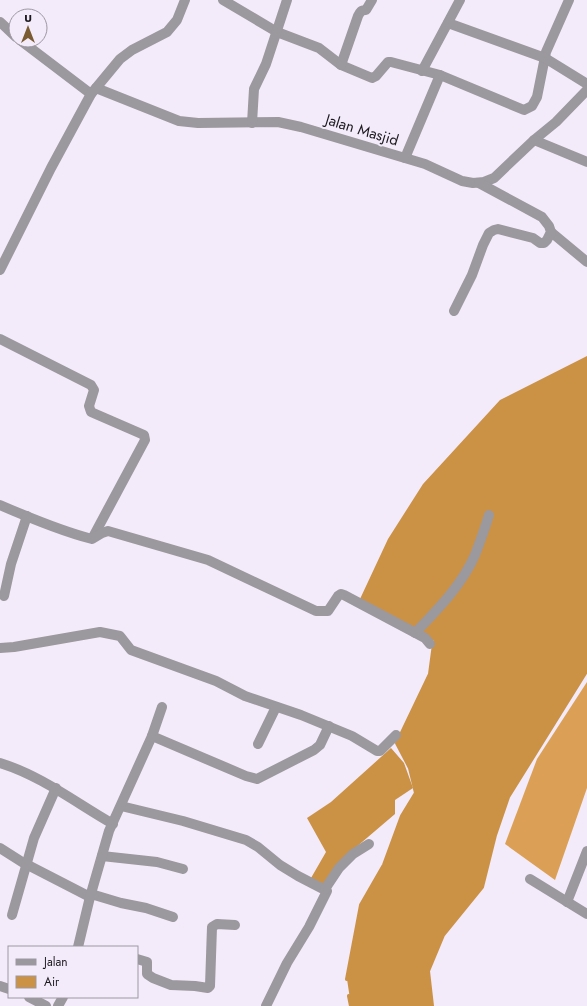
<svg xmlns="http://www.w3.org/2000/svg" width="587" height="1006" viewBox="0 0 587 1006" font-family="Jost,sans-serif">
<rect width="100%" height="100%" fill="#f3ebfa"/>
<!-- forest -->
<polygon fill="#dba055" points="587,682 587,788 555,880 505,844 537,759"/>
<!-- water -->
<g fill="#cb9246">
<polygon points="587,356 587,670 508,797 495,836 482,887 443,935 428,971 432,1006 351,1006 347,979 361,905 384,864 402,816 416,793 410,768 397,743 430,674 434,641 360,599 388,539 423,484 500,400"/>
<polygon points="391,748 404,763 413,788 395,800 395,814 341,860 324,885 311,878 326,852 307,818 331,802"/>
</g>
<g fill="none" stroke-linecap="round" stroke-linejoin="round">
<!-- stream -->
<g stroke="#cb9246" stroke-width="4">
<polyline points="347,979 361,905 384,865 402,816 416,793 410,768 397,743 430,674 434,644"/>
<polyline points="349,996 351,1006"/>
<polyline points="432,1006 428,971 443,935 482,887 495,835 508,797 587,670"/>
</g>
<!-- minor -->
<g stroke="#9b989e" stroke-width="10">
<polyline points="223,0 277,32 319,48 341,65 372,78 376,76 388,62 391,62 440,75 524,110 532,106 537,97 546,52 569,0"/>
<polyline points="0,22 16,37"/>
<polyline points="448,23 545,58 587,84"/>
<polyline points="20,40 91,94"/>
<path d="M341,65L358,16C360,12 361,10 366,10L372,0"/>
<polyline points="422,71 460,0"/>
<polyline points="96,88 179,121 198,123 278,122 301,127 425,164 462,181 473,183 484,182 494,178 534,140 556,122 587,90"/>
<polyline points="252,123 254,89 266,64 287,0"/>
<polyline points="534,140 587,162"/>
<polyline points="405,158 440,75"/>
<polyline points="551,232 587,262"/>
<polyline points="0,270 51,168 91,94 120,59 132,50 167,32 177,20 185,0"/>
<polyline points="454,311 472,275 483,245 489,233 494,230 498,229 533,238 540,243 544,243 547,240 551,232 549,226 542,217 479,183"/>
<polyline points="0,339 91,385 94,390 89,406 91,412 144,435 145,440 93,537"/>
<path d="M0,505C30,518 61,531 92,539L102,533L108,531L208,560L316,611H328L338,596L341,594L344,595L425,638L430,644"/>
<polyline points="4,596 11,564 27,516"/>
<path d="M415,633C437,610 462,585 475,555C480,542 485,528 489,515"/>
<polyline points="0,648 14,647 100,632 120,636 131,650 216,681 245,696 301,715 352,736 377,751 380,751 396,735"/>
<polyline points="152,736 246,776 257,779 314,750 320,745 329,726"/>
<polyline points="258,744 276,707"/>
<path d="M0,763C42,776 76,803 113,824"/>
<polyline points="121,806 183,821 246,840 258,847 280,865 298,876 327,891 309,927 287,963 266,1006"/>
<polyline points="0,848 22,862 90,897"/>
<polyline points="102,856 157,862 183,869"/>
<polyline points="530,879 587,914"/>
<polyline points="325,889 339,868 353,854 369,844"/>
<polyline points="91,894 121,903 146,908 173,917"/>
<polyline points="567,902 587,851"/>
<polyline points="12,915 34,838 56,788"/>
<polyline points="78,947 90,897 109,831 152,736 162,707"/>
<polyline points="137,959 147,962 147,974 153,978 171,985 195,986 208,988 210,986 212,927 217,924 235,925"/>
<polyline points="58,1006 63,997"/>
</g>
<!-- tertiary -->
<g stroke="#9b989e" stroke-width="10">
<polyline points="0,986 9,989"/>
<polyline points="29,997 46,1006"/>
</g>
</g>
<g text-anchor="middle" stroke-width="4" stroke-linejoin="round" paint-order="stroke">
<!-- street labels -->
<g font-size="15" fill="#1b181d" stroke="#f3ebfa">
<text transform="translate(362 130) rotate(17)" y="5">Jalan Masjid</text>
</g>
</g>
<!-- legend -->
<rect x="8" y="946" width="130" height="52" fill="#f3ebfa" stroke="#9d97a2"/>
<rect x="16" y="959" width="20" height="6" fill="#9b989e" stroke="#9d97a2"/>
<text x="44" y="966" font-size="12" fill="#1b181d">Jalan</text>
<rect x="16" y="976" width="20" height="12" fill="#cb9246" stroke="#9d97a2"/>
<text x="44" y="986" font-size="12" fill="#1b181d">Air</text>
<!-- north arrow -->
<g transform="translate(28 28)"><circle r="19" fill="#f3ebfa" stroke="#9d97a2"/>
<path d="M0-3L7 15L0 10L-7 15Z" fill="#7a5a30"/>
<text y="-6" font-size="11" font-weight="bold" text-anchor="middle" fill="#1b181d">U</text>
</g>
</svg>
